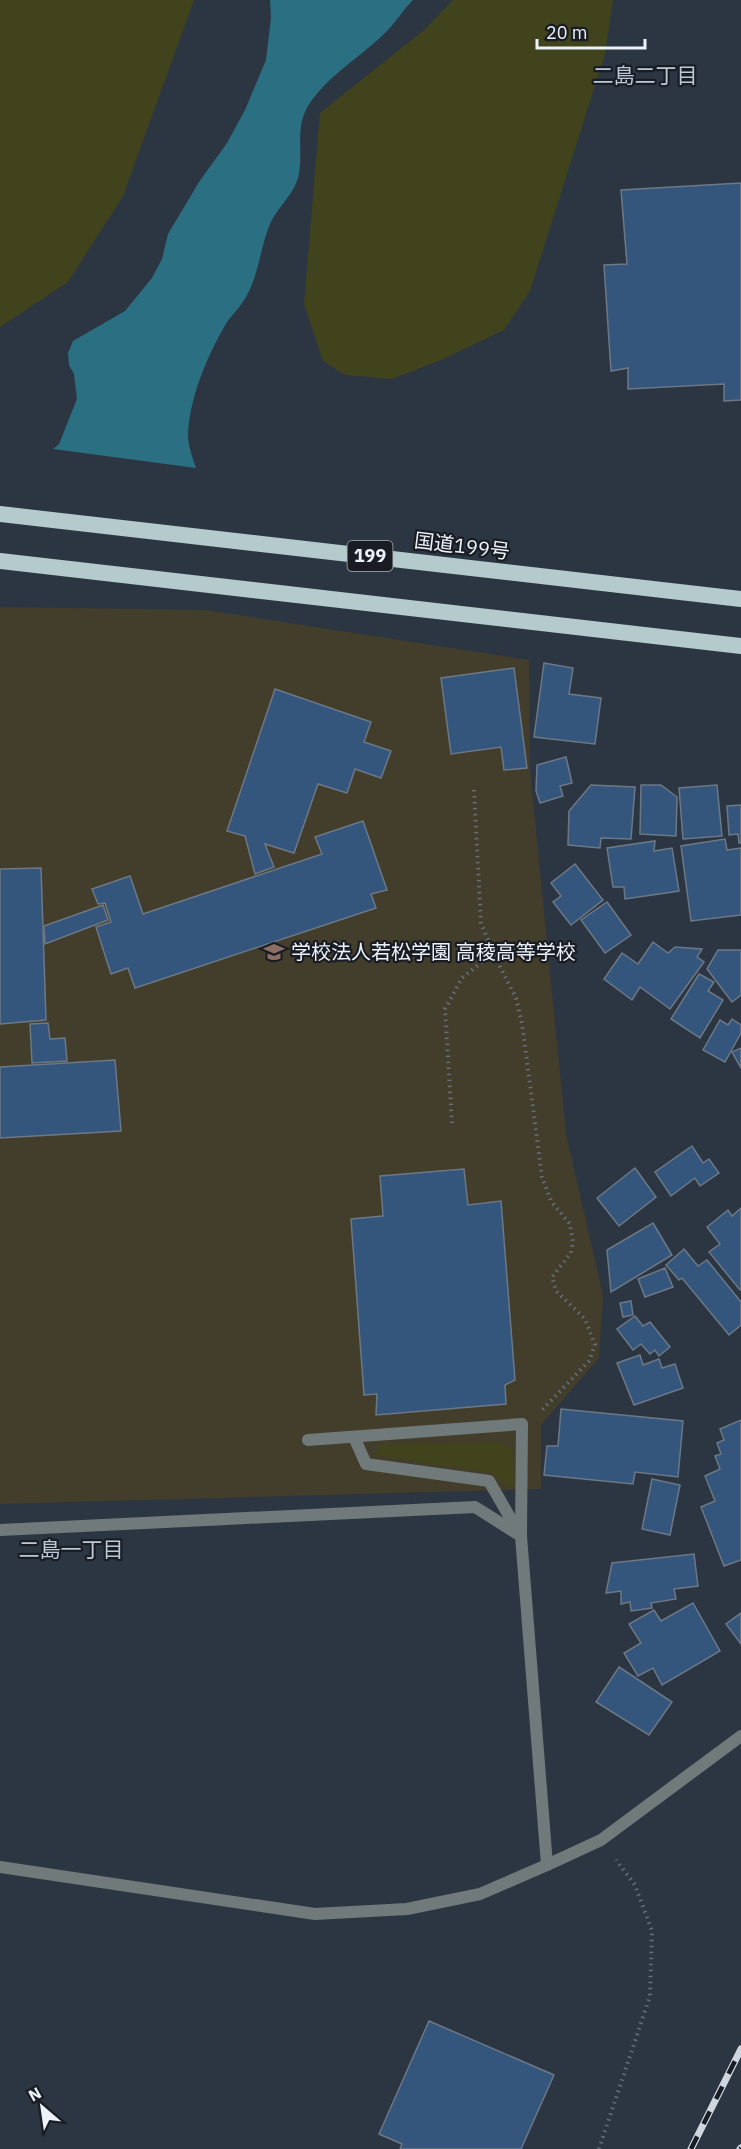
<svg xmlns="http://www.w3.org/2000/svg" width="741" height="2149" viewBox="0 0 741 2149" font-family="'IBM Plex Sans','Noto Sans JP',sans-serif">
<rect width="100%" height="100%" fill="#2c3642"/>
<!-- education -->
<polygon fill="#433d2b" points="0,607 206,610 529,660 530,770 566,1134 603,1295 599,1358 541,1425 541,1489 0,1504"/>
<!-- green -->
<g fill="#40431c">
<polygon points="0,0 194,0 123,196 68,282 0,327"/>
<polygon points="453,0 613,0 605,54 530,291 504,330 441,360 392,379 345,375 323,361 304,304 320,113 424,30"/>
<polygon points="500,1442 512,1450 515,1486 507,1487 491,1473 375,1455 379,1445"/>
</g>
<!-- water -->
<path fill="#2a7082" d="M270,0H413C403,10 396,22 387,31C361,57 328,75 308,106C295,128 303,150 299,173C296,193 278,206 270,224C260,248 259,274 246,297C241,306 233,314 227,322C208,354 188,400 188,438C189,448 193,459 196,468L53,449L59,444L77,399L74,374L69,365L68,353L73,341L125,311L152,278L162,259L168,234L199,182L227,143L245,110L266,60L271,18Z"/>
<!-- building -->
<g fill="#34567c" stroke="#6c7886" stroke-width="1.5">
<polygon points="741,183 741,400 724,401 724,384 628,389 628,368 611,371 604,265 627,264 621,190"/>
<polygon points="544,663 573,668 569,694 601,698 595,744 534,737"/>
<polygon points="514,668 527,768 504,770 501,747 451,754 441,678"/>
<polygon points="275,689 371,722 364,742 391,751 381,778 355,769 347,793 318,784 294,853 265,844 274,867 255,874 245,836 227,831"/>
<polygon points="566,757 572,783 560,786 563,796 540,803 536,791 537,765"/>
<polygon points="591,785 635,787 631,839 601,838 600,848 568,845 569,811"/>
<polygon points="641,785 661,785 677,797 676,836 640,834"/>
<polygon points="717,785 722,836 683,839 679,788"/>
<polygon points="741,805 741,843 739,843 738,834 729,835 727,806"/>
<polygon points="363,821 387,890 371,894 376,908 135,988 128,968 111,974 96,927 111,922 105,903 98,904 92,889 130,876 143,914 322,854 315,837"/>
<polygon points="725,839 727,850 741,848 741,915 691,921 681,846"/>
<polygon points="655,841 654,851 672,848 679,891 625,899 624,887 613,887 607,848"/>
<polygon points="575,864 603,900 571,925 553,902 561,896 551,883"/>
<polygon points="41,868 46,1020 0,1024 0,869"/>
<polygon points="607,902 631,935 605,953 581,920"/>
<polygon points="103,905 108,920 45,944 44,926"/>
<polygon points="653,942 668,953 675,947 702,949 697,957 704,962 670,1009 640,987 632,1000 604,979 622,953 638,964"/>
<polygon points="718,950 741,950 741,995 732,1002 707,969"/>
<polygon points="699,974 714,982 708,991 723,1000 700,1038 671,1019"/>
<polygon points="732,1019 741,1025 741,1033 725,1062 703,1050 720,1020 728,1025"/>
<polygon points="48,1023 50,1039 65,1038 67,1061 32,1063 30,1024"/>
<polygon points="741,1048 741,1068 732,1052"/>
<polygon points="115,1060 121,1131 0,1138 0,1067"/>
<polygon points="692,1146 703,1163 709,1159 719,1173 700,1186 695,1178 671,1196 655,1172"/>
<polygon points="635,1168 656,1197 619,1226 597,1198"/>
<polygon points="464,1169 468,1205 501,1201 515,1380 505,1385 506,1404 376,1415 377,1394 364,1395 351,1219 383,1216 380,1176"/>
<polygon points="741,1208 741,1289 740,1290 709,1252 720,1244 707,1227 728,1210 732,1216"/>
<polygon points="653,1223 672,1255 611,1292 607,1250"/>
<polygon points="684,1249 698,1266 707,1260 741,1302 741,1325 729,1335 682,1278 679,1280 666,1265"/>
<polygon points="665,1268 673,1287 645,1297 638,1279"/>
<polygon points="631,1301 633,1315 623,1317 620,1303"/>
<polygon points="635,1316 643,1326 650,1322 670,1347 659,1356 655,1350 650,1354 641,1344 633,1350 617,1329"/>
<polygon points="640,1355 643,1365 659,1359 662,1368 675,1364 683,1388 634,1405 617,1363"/>
<polygon points="561,1409 683,1421 678,1477 635,1472 633,1484 544,1475 547,1446 558,1446"/>
<polygon points="741,1420 741,1560 724,1566 701,1507 715,1501 705,1476 720,1469 715,1456 721,1454 717,1443 724,1440 720,1429"/>
<polygon points="652,1479 680,1485 670,1535 642,1529"/>
<polygon points="694,1554 698,1586 674,1589 676,1599 651,1603 652,1608 631,1611 630,1602 621,1604 621,1591 606,1593 612,1563"/>
<polygon points="693,1603 720,1651 662,1685 653,1668 638,1676 624,1653 641,1643 629,1624 654,1610 661,1621"/>
<polygon points="741,1613 741,1644 726,1624"/>
<polygon points="619,1667 672,1702 649,1735 596,1702"/>
<polygon points="429,2021 554,2075 521,2149 400,2149 402,2144 379,2134"/>
</g>
<g fill="none" stroke-linecap="round" stroke-linejoin="round">
<!-- path -->
<g stroke="#66707a" stroke-width="4" stroke-dasharray="1.5 4.5" stroke-linecap="butt">
<polyline points="474,790 481,923 495,957 516,998 522,1023 542,1177 551,1201 570,1224 573,1242 571,1253 552,1277 556,1291 585,1319 595,1345 589,1361 542,1410"/>
<polyline points="452,1123 445,1009 462,978 493,953"/>
<polyline points="599,2149 650,1996 652,1931 635,1885 616,1860"/>
</g>
<!-- service -->
<g stroke="#707a7a" stroke-width="12">
<polyline points="354,1437 366,1464 489,1481 520,1535"/>
<polyline points="308,1440 522,1424 521,1536"/>
</g>
<!-- minor -->
<polyline stroke="#707a7a" stroke-width="12" points="0,1530 475,1507 521,1536 547,1865 601,1840 741,1736"/>
<!-- tertiary -->
<polyline stroke="#707a7a" stroke-width="12" points="0,1867 315,1914 407,1909 480,1894 547,1865"/>
<!-- trunk -->
<g stroke="#b4cacc" stroke-width="16">
<polyline points="0,514 741,599"/>
<polyline points="0,561 741,646"/>
</g>
<!-- rail casing -->
<g stroke="#cfd6df" stroke-width="7">
<g id="rail">
<polyline points="691,2149 741,2049"/>
<polyline points="740,2149 741,2148"/>
</g>
</g>
<!-- rail -->
<use href="#rail" stroke="#191d23" stroke-width="4.5" stroke-dasharray="14" stroke-linecap="butt"/>
</g>
<!-- icons -->
<defs>
<g id="school-bare" transform="scale(1.62)"><path d="M0-5L7-2L0 1L-7-2ZM-4 1L0 2.5L4 1V4Q0 6-4 4Z" fill="#8d6e63" stroke="#191d23" stroke-width="2.5" paint-order="stroke"/></g>
</defs>
<g fill-rule="evenodd">
<use href="#school-bare" x="274" y="952"/>
</g>
<g text-anchor="middle" stroke-width="4.5" stroke-linejoin="round" paint-order="stroke">
<!-- shield labels -->
<rect fill="#191d23" stroke="#acb2ba" stroke-width="1.5" x="347.5" y="541" width="45" height="30" rx="4.5"/>
<g font-size="18" font-weight="bold" fill="#ebf2fa">
<text x="370" y="562">199</text>
</g>
<!-- street labels -->
<g font-size="20" fill="#ebf2fa" stroke="#191d23">
<text transform="translate(462 546) rotate(7)" y="7">国道199号</text>
</g>
<!-- poi labels -->
<g font-size="20" fill="#ebf2fa" stroke="#191d23" text-anchor="start">
<text x="291" y="959">学校法人若松学園 高稜高等学校</text>
</g>
<!-- neighbourhood labels -->
<g font-size="21" fill="#bbc8d7" stroke="#191d23">
<text x="645" y="83">二島二丁目</text>
<text x="71" y="1557">二島一丁目</text>
</g>
</g>
<!-- north arrow -->
<g transform="translate(42 2107) rotate(331)" stroke="#191d23" stroke-width="4.5" paint-order="stroke">
<path d="M0-4.5L10 22L0 15L-10 22Z" fill="#ebf2fa"/>
<text y="-9" font-size="16" font-weight="bold" text-anchor="middle" fill="#ebf2fa">N</text>
</g>
<!-- scale -->
<path d="M537 39v9h108v-9" fill="none" stroke="#ebf2fa" stroke-width="3"/>
<text x="546" y="39" font-size="18" fill="#ebf2fa" stroke="#191d23" stroke-width="4.5" paint-order="stroke">20 m</text>
</svg>
